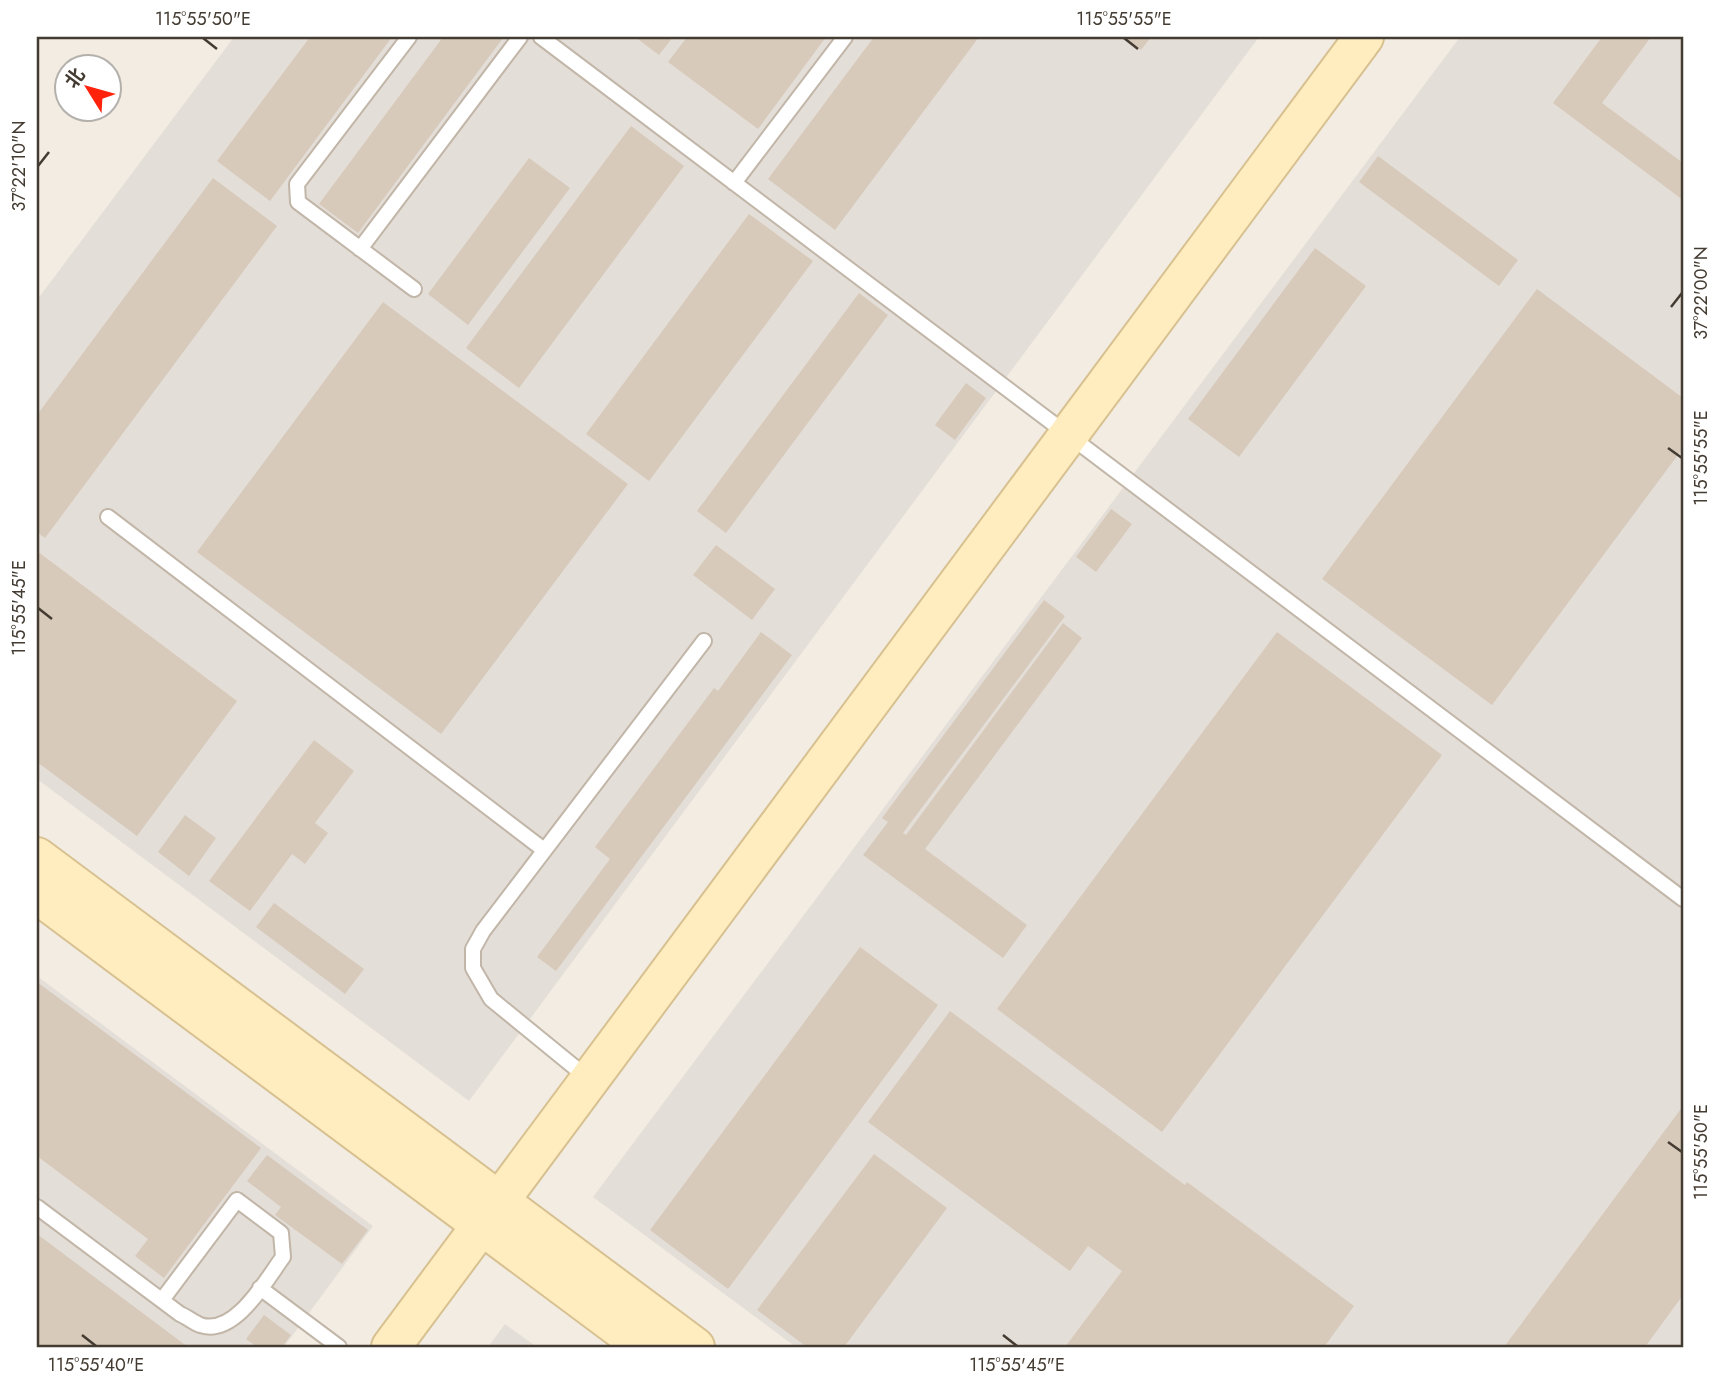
<svg xmlns="http://www.w3.org/2000/svg" width="1720" height="1384" font-family="Jost,'Noto Sans SC',sans-serif">
  <style>
    .industrial { fill: #e4ded8 }
    .building { fill: #d7caba }
    .lines { fill: none; stroke-linecap: round; stroke-linejoin: round }
    .lane-casing { stroke: #c1b6a8; stroke-width: 18 }
    .secondary-casing { stroke: #d8c191; stroke-width: 42 }
    .lane { stroke: #fff; stroke-width: 14 }
    .secondary { stroke: #ffecbf; stroke-width: 38 }
    .ticks { fill: none; stroke: #443c32; stroke-width: 2.5 }
    .neatline { fill: none; stroke: #443c32; stroke-width: 2.5 }
    .ticks-label { font-size: 18px; text-anchor: middle; fill: #443c32 }
  </style>
  <rect width="100%" height="100%" fill="#f2ece2"/>
  <!-- industrial -->
  <path class="industrial" d="M234 37H1259L469 1101 37 779V300Z
    M1460 37H1683V1347H796L593 1197Z
    M37 976 373 1226 284 1347H37Z
    M505 1324 537 1347H488Z"/>
  <!-- building -->
  <path class="building" d="M310 37H392L270 201 217 161Z
    M443 37 503 38 358 233 319 204Z
    M635 37H673L659 55Z
    M687 37H826L758 129 668 62Z
    M874 37H979L835 230 768 179Z
    M1123 37H1151L1141 50Z
    M1602 37H1651L1602 103 1683 163V200L1553 103Z
    M631 126 684 166 519 388 466 348Z
    M1378 156 1518 260 1499 286 1359 182Z
    M529 158 570 188 468 325 428 294Z
    M213 178 277 226 45 538 37 532V415Z
    M749 214 813 261 649 481 586 434Z
    M1315 248 1366 286 1239 457 1188 419Z
    M1537 289 1683 398V448L1492 705 1322 579Z
    M859 293 888 315 726 533 697 511Z
    M383 302 628 484 441 734 197 552Z
    M966 383 986 398 955 440 935 425Z
    M1111 509 1132 524 1096 572 1076 557Z
    M716 545 775 589 752 620 693 575Z
    M37 551 237 701 137 836 37 762Z
    M1044 600 1065 616 903 833 906 835 1063 623 1082 638 925 849 1027 925 1003 958 863 855 888 822 882 818Z
    M761 632 792 655 556 971 537 957 610 859 595 847 714 688 718 691Z
    M1277 632 1442 755 1162 1132 997 1009Z
    M314 740 354 771 315 823 328 833 305 864 292 854 250 911 209 881Z
    M185 815 216 838 189 876 158 852Z
    M274 903 364 969 345 994 256 927Z
    M860 947 938 1005 728 1289 650 1230Z
    M37 982 261 1148 164 1278 135 1256 148 1239 37 1156Z
    M950 1011 1185 1185 1187 1182 1354 1306 1324 1347H1065L1122 1271 1088 1246 1070 1271 868 1122Z
    M1683 1106V1295L1645 1347H1504Z
    M874 1154 947 1208 844 1347H807L757 1310Z
    M267 1155 368 1230 342 1264 275 1215 281 1207 247 1181Z
    M37 1234 188 1347H37Z
    M264 1315 291 1335 282 1347H257L246 1339Z"/>
  <g class="lines">
    <defs>
      <path id="lane" d="M409 37 297 184 298 202 414 289
        M541 37 1683 899
        M734 183 845 37
        M360 249 520 37
        M108 517 544 850
        M589 1079 491 999 473 968V949L483 931 704 641
        M37 1207 180 1314C187 1317 193 1322 200 1325 235 1337 266 1280 283 1257L281 1233 237 1200 162 1300
        M260 1288 339 1347"/>
      <path id="secondary" d="M37 857 695 1347
        M37 894 645 1347
        M391 1347 1364 37"/>
    </defs>
    <!-- lane casing -->
    <use href="#lane" class="lane-casing"/>
    <!-- secondary casing -->
    <use href="#secondary" class="secondary-casing"/>
    <!-- lane -->
    <use href="#lane" class="lane"/>
    <!-- secondary -->
    <use href="#secondary" class="secondary"/>
  </g>
  <!-- ticks -->
  <path class="ticks" d="M203 38 217 49M1124 38 1138 49M38 166 49 152M1671 307 1682 293M1668 448 1682 458M38 608 52 619M1668 1142 1682 1152M82 1335 96 1346M1003 1335 1017 1346"/>
  <!-- border -->
  <rect width="1720" height="1384" fill="none" stroke="#ffffff" stroke-width="77"/>
  <!-- north arrow -->
  <g transform="translate(88 88) rotate(307)"><circle r="33" fill="#ffffff" stroke="#b4b1ad" stroke-width="2"/>
  <path d="M0-5L12 26L0 18L-12 26Z" fill="#ff230c"/>
  <text y="-10" font-size="19" font-weight="bold" text-anchor="middle" fill="#443c32">北</text>
  </g>
  <rect x="38" y="38" width="1644" height="1308" class="neatline"/>
  <g class="ticks-label">
    <text x="203" y="25">115°55'50"E</text>
    <text x="1124" y="25">115°55'55"E</text>
    <text transform="translate(19 166) rotate(-90)" y="6">37°22'10"N</text>
    <text transform="translate(1701 293) rotate(-90)" y="6">37°22'00"N</text>
    <text transform="translate(1701 458) rotate(-90)" y="6">115°55'55"E</text>
    <text transform="translate(19 608) rotate(-90)" y="6">115°55'45"E</text>
    <text transform="translate(1701 1152) rotate(-90)" y="6">115°55'50"E</text>
    <text x="96" y="1371">115°55'40"E</text>
    <text x="1017" y="1371">115°55'45"E</text>
  </g>
</svg>
